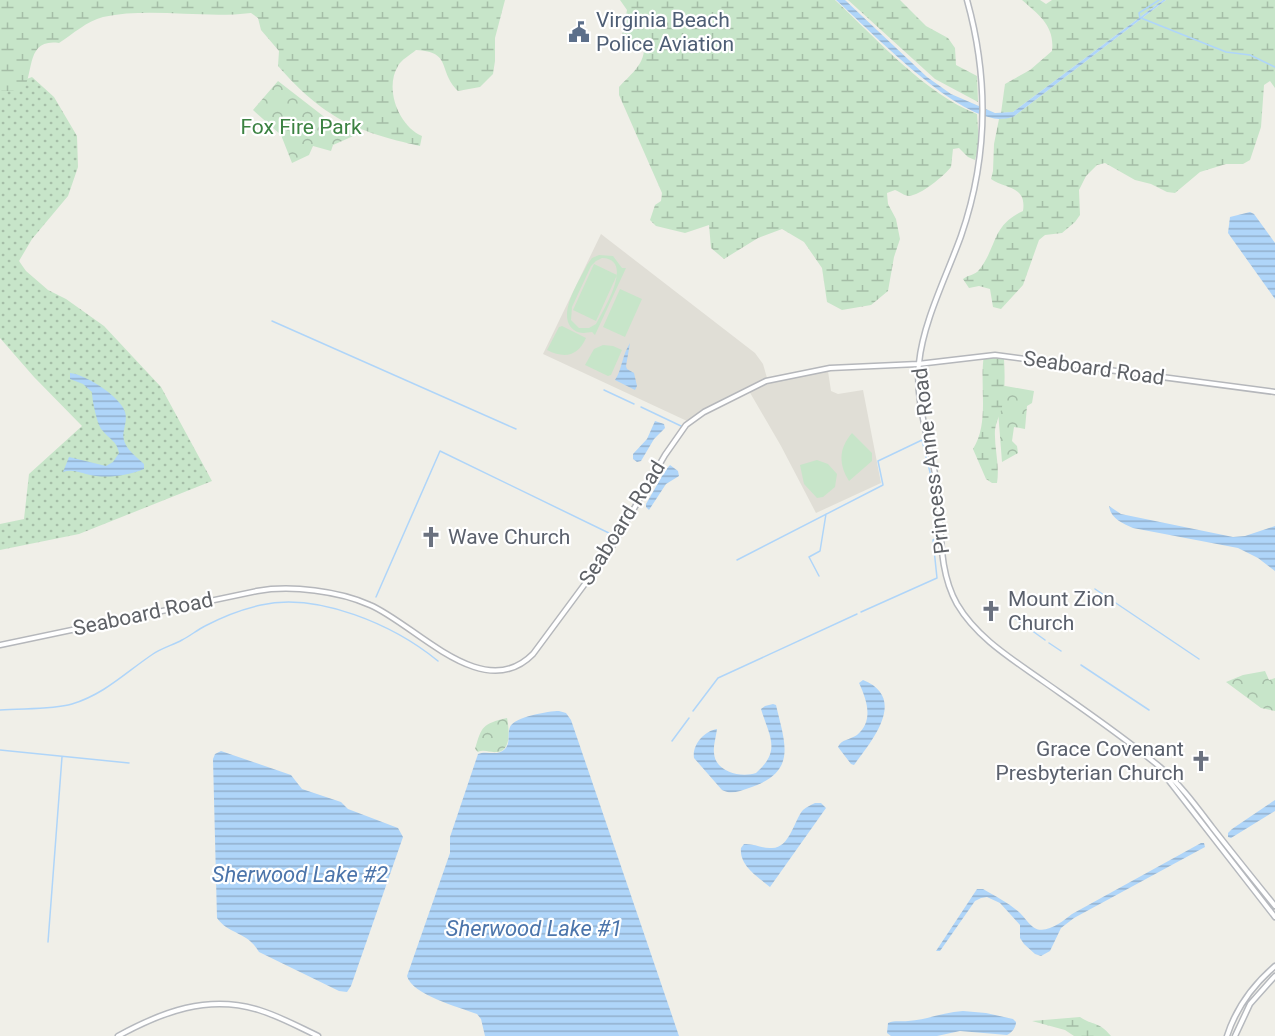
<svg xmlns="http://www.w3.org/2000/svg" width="1275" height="1036" font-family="Roboto,sans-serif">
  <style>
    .education { fill: #e0ded6 }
    .grass { fill: url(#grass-dots) }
    .forest { fill: url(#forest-crowns) }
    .wetland { fill: url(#wetland-marsh) }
    .garden { fill: #c7e5c9; fill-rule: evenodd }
    .water { fill: url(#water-rules) }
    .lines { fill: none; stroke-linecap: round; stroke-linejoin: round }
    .stream { stroke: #afd5f9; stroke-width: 1.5 }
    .tertiary-casing { stroke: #b5b7bb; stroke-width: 7 }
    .secondary-casing { stroke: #b6b9be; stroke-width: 7 }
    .tertiary { stroke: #fff; stroke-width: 4 }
    .secondary { stroke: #fff; stroke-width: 4 }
    .labels { text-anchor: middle; stroke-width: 4.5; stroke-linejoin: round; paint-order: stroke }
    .service-label { font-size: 21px; fill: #4e5e75; stroke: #fff; text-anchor: start }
    .park-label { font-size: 21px; fill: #3c8242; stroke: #fff }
    .street-label { font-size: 21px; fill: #5f6267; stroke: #fff }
    .worship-label { font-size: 21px; fill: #5b616d; stroke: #fff; text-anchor: start }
    .water-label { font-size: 22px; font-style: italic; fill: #4c75ab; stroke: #fff }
  </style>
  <defs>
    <pattern id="grass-dots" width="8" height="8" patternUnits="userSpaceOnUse" patternTransform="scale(1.5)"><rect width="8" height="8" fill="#c7e5c9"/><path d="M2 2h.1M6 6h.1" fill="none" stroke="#a5bda7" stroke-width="1.8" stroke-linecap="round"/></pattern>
    <pattern id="forest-crowns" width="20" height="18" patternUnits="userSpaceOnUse" patternTransform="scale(1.5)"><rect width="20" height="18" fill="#c7e5c9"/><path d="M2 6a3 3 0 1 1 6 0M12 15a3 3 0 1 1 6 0" fill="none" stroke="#a5bda7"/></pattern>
    <pattern id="wetland-marsh" width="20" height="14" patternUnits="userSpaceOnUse" patternTransform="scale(1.5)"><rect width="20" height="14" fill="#c7e5c9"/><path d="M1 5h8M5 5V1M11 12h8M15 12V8" fill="none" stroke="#a5bda7"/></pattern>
    <pattern id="water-rules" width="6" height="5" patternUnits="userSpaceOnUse" patternTransform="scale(1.5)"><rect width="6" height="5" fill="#afd5f9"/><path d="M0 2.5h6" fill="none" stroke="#92b0cd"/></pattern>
  </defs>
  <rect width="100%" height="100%" fill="#f0efe8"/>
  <!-- education -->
  <path class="education" d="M601 234 755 353 763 364 767 378 687 421 543 354Z
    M828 371 831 391 838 394 863 390 881 483 816 513 781 446 749 391 778 380Z"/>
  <!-- grass -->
  <path class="grass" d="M32 77 54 97 77 136 78 167 68 196 32 239 19 261 26 271 48 290 66 299 104 326 161 387 212 481 79 534 0 550V524L24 519 29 474 82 426 34 377 0 338V89Z"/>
  <!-- forest -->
  <path class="forest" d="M278 81 327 119 358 134 333 145 331 151 313 146 309 155 292 163 281 135 253 110Z
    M1000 385 1034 391 1032 403 1027 406 1025 429 1014 427 1012 441 1017 446 1018 453 1002 462 997 398Z
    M1265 671 1269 680 1275 678V711L1261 708 1226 682 1243 675Z
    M507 718C509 728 512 751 497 752 490 753 485 749 478 752L475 749C482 726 482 724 507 718Z"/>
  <!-- wetland -->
  <path class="wetland" d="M0 0H505L495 38V61L493 74 480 87 458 91C437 70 453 52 416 50 410 55 401 60 398 66 384 89 399 126 422 136L420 146C354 131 324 118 278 66L279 51 261 30 258 18 251 13C202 19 151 7 103 17 87 21 73 34 59 43 24 38 35 76 22 91H0Z
    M620 0H835C876 38 925 94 977 114L979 145 975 160 968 157 959 148 953 149 951 167C944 176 921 195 909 196 905 196 900 192 895 190L887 193 888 204 896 219 900 239 894 257 888 291 871 305 842 310 827 302 822 268 804 242 782 229 758 238 724 259 711 248 709 225 685 233 656 226 650 220 655 205 661 201 662 193 619 95V87C629 76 644 65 644 49L634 43 629 48 623 47 622 36 627 10Z
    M848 0H900L926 26 948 38 955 48 956 65 977 76 978 102 935 79Z
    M1022 0H1040L1046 4 1052 0H1163L1013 112 1001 113 1005 84 1030 70 1052 51C1055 26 1039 15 1022 0Z
    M1166 0H1275V88L1270 81 1264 85 1261 127 1250 160 1243 164H1226L1200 172 1175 193 1167 192 1151 184 1135 180 1105 163 1097 165 1086 176 1079 190 1080 215 1075 222 1062 233 1045 235 1039 240 1023 285 1001 309 993 307 990 289 979 286 969 288 963 279C968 275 975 275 979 270 998 246 991 226 1023 211 1027 185 1004 189 991 179L993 171 994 144 999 119 1013 117Z
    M984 355 1004 359C1005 375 1005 391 1002 407 1000 415 996 422 995 430 994 448 1000 465 997 483H992L986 479 973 449C990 422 979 386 984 355Z
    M1080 1017C1093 1026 1099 1021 1111 1036H1074L1065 1030 1032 1021Z"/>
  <!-- garden -->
  <path class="garden" d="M599 255 613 256 622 268H626L595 335 592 332C586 333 579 334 574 330 555 316 580 280 587 265L592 258ZM602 258C635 259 604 309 596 324L589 328H579L571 320 572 307 591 266 596 261Z
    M594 264 617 275 596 321 573 310Z
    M620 289 642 299 625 337 603 327Z
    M562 326 586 338C578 356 565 359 547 350L559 327Z
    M603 345 613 346 622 350 611 375 608 376 585 365 594 349Z
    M852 433 872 453V461L849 481C838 464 839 448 852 433Z
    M817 460 828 464 837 474 835 487 823 497 817 498 804 484 800 465Z"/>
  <!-- water -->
  <path class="water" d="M836 0H845L927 77 951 94 995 113 1013 112 1163 0H1166L1013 117C1009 118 1004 119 999 119 951 115 873 33 836 0Z
    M1250 212 1254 214 1275 243V299L1228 233 1230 217Z
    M630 343 626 366 627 369 634 373 637 386 635 390 615 380C622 370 622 355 630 343Z
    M70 373C85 374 121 397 125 412 127 419 125 424 124 430 120 446 135 455 144 464V469C129 475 112 478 96 476 84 475 74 468 63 472L69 457 106 466 113 462 119 453C117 441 109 439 102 430 97 424 92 400 92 392L83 384 70 379Z
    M655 421 664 424 665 428 654 439 641 461 637 462 633 459V454L647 439Z
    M670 465 678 471 679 476 666 484 649 510 646 507V504L665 471Z
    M1109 506 1121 514 1233 537 1245 536 1275 526V571L1258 558 1238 548 1133 528C1122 523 1111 519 1109 506Z
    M863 680C908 698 872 741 854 765L851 764 838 747C841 739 850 740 857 735 874 721 867 700 859 683Z
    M773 704 776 705C785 744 798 772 749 788 740 791 731 795 722 790L694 758C692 745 704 731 717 729 716 737 713 746 714 753 715 772 741 778 756 773 782 750 769 736 761 709L765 706Z
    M559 711 566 713 571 720 679 1036H485L481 1019 477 1014C459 1007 412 995 407 976L450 853V837L478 754C487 750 497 757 505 749 511 743 507 734 510 727 514 717 549 711 559 711Z
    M221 751 291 775 302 789 341 802 348 809 398 828 403 837 351 986 347 992 339 991 259 952C247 931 229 935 217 918L213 759 215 754Z
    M1275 800V811L1231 838 1228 837V833L1232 829Z
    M815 803H821L826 808 770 887C758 877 739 866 741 848L744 844C754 843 762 849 772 848 790 848 794 820 803 810 806 807 811 805 815 803Z
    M1201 843H1204L1205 847 1074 918 1061 928 1050 951 1041 956 1035 954 1024 944 1020 938V925L1000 903 987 897 981 898 975 901 940 951H936L977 889H983C995 896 1009 903 1020 913 1024 917 1028 923 1033 927 1045 936 1063 921 1072 914Z
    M963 1011 986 1013 1013 1019 1016 1022C1016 1027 1012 1033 1007 1035L960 1031 937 1036H891L887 1033 888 1023C895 1020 901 1022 908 1021 926 1020 944 1012 963 1011Z"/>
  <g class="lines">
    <!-- stream -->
    <path class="stream" d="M1140 18 1139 13 1159 0
      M1141 18 1226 52 1250 55 1275 67
      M272 321 516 429
      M604 390 634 404
      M641 407 681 426
      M925 453 930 472 934 500
      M737 560 883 485 878 461 922 440 924 448
      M819 576 809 557 820 551 826 514
      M1095 589 1199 659
      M376 597 440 451 613 535
      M861 612 937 578 933 540 935 539 934 505
      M1013 617 1045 640
      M1049 643 1061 651
      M1081 665 1149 710
      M0 710C23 708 51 710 72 704 105 694 126 672 153 654 162 648 173 645 182 640 190 636 197 630 205 626 222 617 243 609 261 605 318 592 394 625 438 661
      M693 711 718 678 857 614
      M672 741 689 718
      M0 750 129 763
      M48 942 62 757"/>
    <defs>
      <path id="tertiary" d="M0 645 257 591C291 585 339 591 370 605 415 624 483 705 533 654L610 550 665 455 686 425 704 412 766 381 830 368 918 364 995 355 1275 392"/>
      <path id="secondary" d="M967 0C989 79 988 158 961 236 947 275 923 322 919 363 914 407 934 451 938 494 942 531 938 570 957 604 977 638 1012 659 1043 681 1083 709 1123 736 1160 767 1180 784 1196 806 1212 827 1233 854 1254 880 1275 906
        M1163 773 1275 917
        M118 1036C162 1012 208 994 259 1010 279 1016 299 1027 318 1036
        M1227 1036C1236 1008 1253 985 1275 966
        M1235 1036 1250 1004 1275 976"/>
    </defs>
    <!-- tertiary casing -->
    <use href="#tertiary" class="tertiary-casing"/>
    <!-- secondary casing -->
    <use href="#secondary" class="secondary-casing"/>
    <!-- tertiary -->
    <use href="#tertiary" class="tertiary"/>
    <!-- secondary -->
    <use href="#secondary" class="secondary"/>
  </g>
  <!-- icons -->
  <defs>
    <symbol id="civic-bare" viewBox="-9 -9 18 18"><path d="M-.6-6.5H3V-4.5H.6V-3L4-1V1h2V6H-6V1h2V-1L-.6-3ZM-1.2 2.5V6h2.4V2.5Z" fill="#5c6f8a" stroke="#fff" stroke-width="2.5" paint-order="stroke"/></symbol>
    <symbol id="church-bare" viewBox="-9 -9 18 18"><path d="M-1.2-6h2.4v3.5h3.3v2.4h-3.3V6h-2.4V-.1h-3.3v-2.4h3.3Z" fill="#6b7280" stroke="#fff" stroke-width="2.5" paint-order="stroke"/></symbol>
  </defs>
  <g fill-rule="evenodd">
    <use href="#civic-bare" x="564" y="17" width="30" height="30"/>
    <use href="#church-bare" x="416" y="522" width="30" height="30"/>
    <use href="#church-bare" x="976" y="596" width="30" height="30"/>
    <use href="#church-bare" x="1186" y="746" width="30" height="30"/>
  </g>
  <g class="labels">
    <!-- service labels -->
    <g class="service-label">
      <text x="596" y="27">Virginia Beach<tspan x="596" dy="24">Police Aviation</tspan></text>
    </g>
    <!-- park labels -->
    <g class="park-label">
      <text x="301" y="134">Fox Fire Park</text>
    </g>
    <!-- street labels -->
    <g class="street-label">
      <text transform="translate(1094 368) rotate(8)" y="7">Seaboard Road</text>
      <text transform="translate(931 461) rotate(-97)" y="7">Princess Anne Road</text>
      <text transform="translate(622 523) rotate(-58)" y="7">Seaboard Road</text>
      <text transform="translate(143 614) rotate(-12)" y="7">Seaboard Road</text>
    </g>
    <!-- worship labels -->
    <g class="worship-label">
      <text x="448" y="544">Wave Church</text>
      <text x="1008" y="606">Mount Zion<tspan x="1008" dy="24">Church</tspan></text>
      <text x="1184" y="756" text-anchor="end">Grace Covenant<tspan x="1184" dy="24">Presbyterian Church</tspan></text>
    </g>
    <!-- water labels -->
    <g class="water-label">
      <text x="300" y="882">Sherwood Lake #2</text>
      <text x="534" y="936">Sherwood Lake #1</text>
    </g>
  </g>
</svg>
